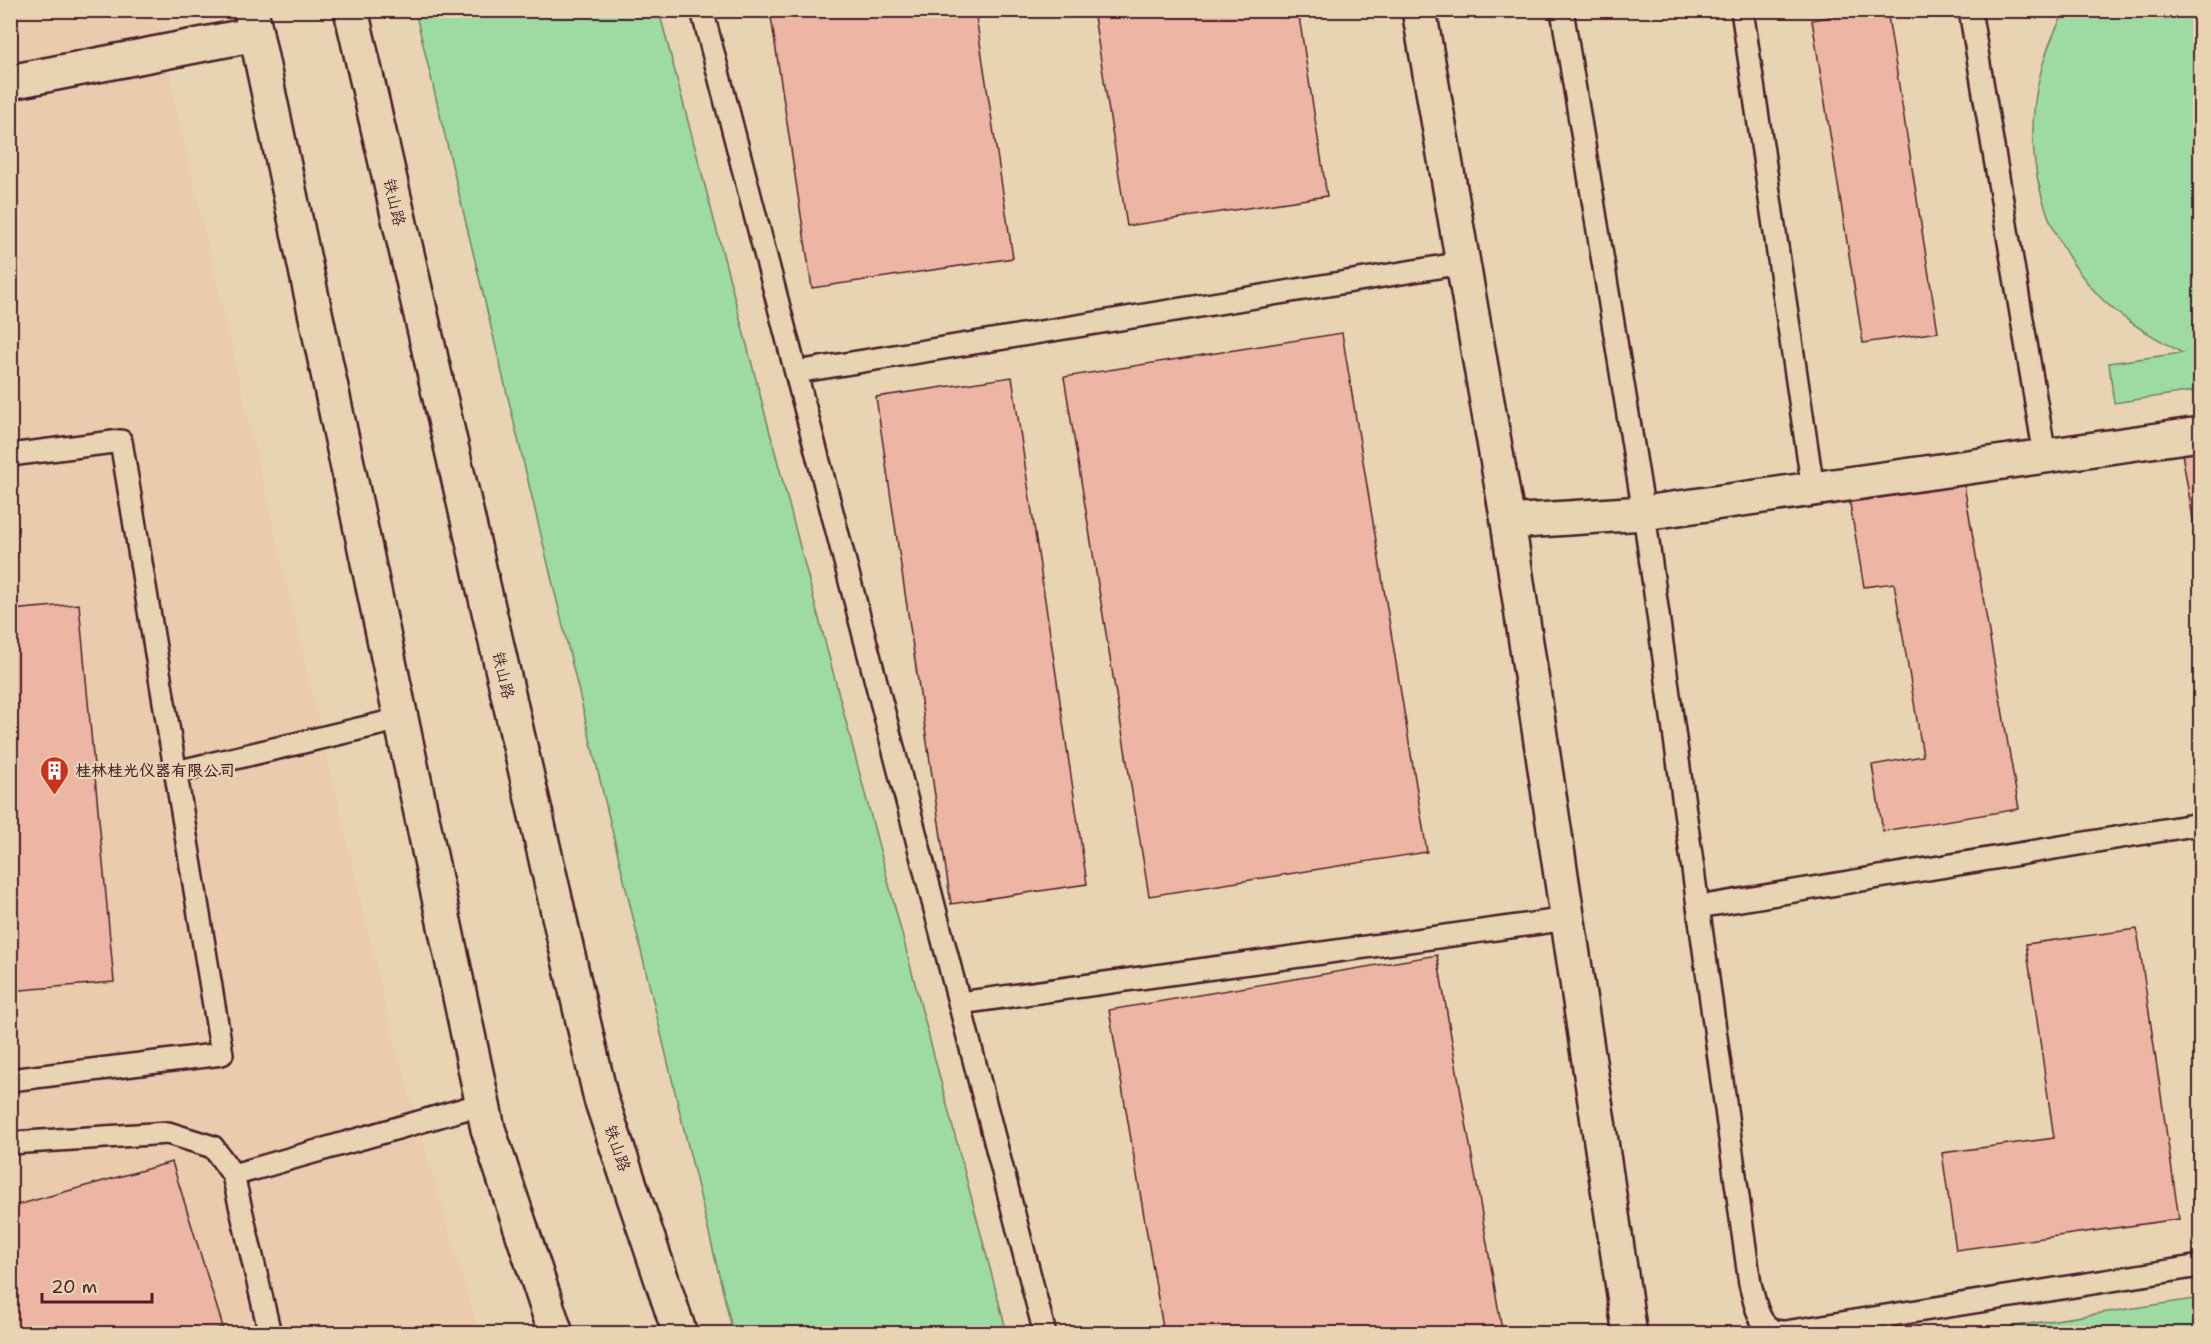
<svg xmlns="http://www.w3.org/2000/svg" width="2211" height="1344" font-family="'Shantell Sans','LXGW WenKai TC',sans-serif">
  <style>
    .built { fill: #eacbae }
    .green { fill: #9ddba3; stroke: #747d67; stroke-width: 1.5 }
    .building { fill: #edb5a3; stroke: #4a1f2b; stroke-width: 1.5 }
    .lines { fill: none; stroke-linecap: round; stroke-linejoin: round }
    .lane-casing { stroke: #4a1f2b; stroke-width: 26 }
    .street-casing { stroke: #4a1f2b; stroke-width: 38 }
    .highway-casing { stroke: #4a1f2b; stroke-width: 38 }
    .lane { stroke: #e8d4b2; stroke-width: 21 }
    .street { stroke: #e8d4b2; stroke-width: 33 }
    .highway { stroke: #e8d4b2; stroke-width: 33 }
    .labels { text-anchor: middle; stroke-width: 4.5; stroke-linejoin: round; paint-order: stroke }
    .street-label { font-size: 16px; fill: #4a1f2b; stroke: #e8d4b2 }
    .poi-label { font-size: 16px; font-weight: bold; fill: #4a1f2b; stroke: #e8d4b2; text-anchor: start }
  </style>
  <rect width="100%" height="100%" fill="#e8d4b2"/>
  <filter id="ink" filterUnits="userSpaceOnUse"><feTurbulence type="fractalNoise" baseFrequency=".0167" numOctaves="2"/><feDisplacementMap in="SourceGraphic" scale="12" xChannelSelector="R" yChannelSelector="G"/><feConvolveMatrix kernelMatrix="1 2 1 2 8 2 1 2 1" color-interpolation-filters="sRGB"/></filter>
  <g filter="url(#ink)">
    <!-- built -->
    <path class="built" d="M10 11H160L177 112 390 1025 479 1333H11Z"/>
    <!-- green -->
    <path class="green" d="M415 11H659L1007 1333H733Z
      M2065 11H2200V390L2114 403 2109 363 2182 353C2155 337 2123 321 2100 297 2024 218 2013 105 2065 11Z
      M2200 1298V1333H1970Z"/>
    <!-- building -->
    <path class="building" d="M770 10H975L1013 258 812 288Z
      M1093 10H1298L1327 196 1127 226Z
      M1872 10H1887L1938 332 1863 343 1812 20Z
      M1342 333 1427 852 1149 896 1064 377Z
      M1012 377 1087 884 951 904 876 397Z
      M2200 444V537H2196L2181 447Z
      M1963 479 2019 809 1883 831 1872 765 1923 756 1894 583 1864 587 1849 498Z
      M79 604 114 982 10 991V610Z
      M2137 929 2179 1219 1956 1250 1942 1153 2054 1138 2026 944Z
      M1437 955 1502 1330 1482 1334H1164L1109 1010Z
      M172 1162 223 1327 200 1334H10V1207Z"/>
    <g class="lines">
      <defs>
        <path id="lane" d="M702 10 1045 1334
          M1562 10 1644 513 1750 1284C1756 1305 1758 1333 1785 1332L2200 1266
          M1742 10 1813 489
          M1970 10 2045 456
          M796 372 1463 263
          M10 455 121 441 222 1054 10 1080
          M176 772 401 719
          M1698 907 2200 824
          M960 1003 1568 919
          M10 1143 168 1133 213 1147 233 1175 482 1104
          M233 1175 270 1334"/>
        <path id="street" d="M1419 10 1508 522 1629 1328
          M10 82 256 34
          M1508 522 1644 513 2200 434"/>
        <path id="highway" d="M251 10 488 1129 556 1334
          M351 10 601 1099 680 1334"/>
      </defs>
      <!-- lane casing -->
      <use href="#lane" class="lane-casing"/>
      <!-- street casing -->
      <use href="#street" class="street-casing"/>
      <!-- highway casing -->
      <use href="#highway" class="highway-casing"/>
      <!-- lane -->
      <use href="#lane" class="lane"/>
      <!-- street -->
      <use href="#street" class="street"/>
      <!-- highway -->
      <use href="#highway" class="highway"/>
    </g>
  </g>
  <!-- icons -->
  <defs>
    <symbol id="building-pin" viewBox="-11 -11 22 30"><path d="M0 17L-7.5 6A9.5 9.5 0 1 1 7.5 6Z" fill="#c8321e" stroke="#e8d4b2"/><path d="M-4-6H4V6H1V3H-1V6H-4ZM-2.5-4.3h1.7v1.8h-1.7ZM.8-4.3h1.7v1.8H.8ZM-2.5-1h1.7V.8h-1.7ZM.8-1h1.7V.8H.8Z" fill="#fff"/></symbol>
  </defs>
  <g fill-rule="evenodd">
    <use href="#building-pin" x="38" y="754" width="33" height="45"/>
  </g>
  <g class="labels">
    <!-- street labels -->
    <g class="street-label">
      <text transform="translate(395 202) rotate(77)" y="6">铁山路</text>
      <text transform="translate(504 675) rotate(77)" y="6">铁山路</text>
      <text transform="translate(618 1148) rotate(71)" y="6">铁山路</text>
    </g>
    <!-- poi labels -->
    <g class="poi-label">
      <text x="75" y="776">桂林桂光仪器有限公司</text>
    </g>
  </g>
  <!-- margin -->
  <rect width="2211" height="1344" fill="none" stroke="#e8d4b2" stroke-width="36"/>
  <rect x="18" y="18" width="2175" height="1308" fill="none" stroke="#4a1f2b" stroke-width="2" filter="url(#ink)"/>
  <!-- scale -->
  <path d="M42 1293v9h110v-9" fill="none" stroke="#4a1f2b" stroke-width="3"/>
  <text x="51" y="1293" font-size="18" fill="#4a1f2b" stroke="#e8d4b2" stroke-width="4.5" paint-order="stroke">20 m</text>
</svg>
